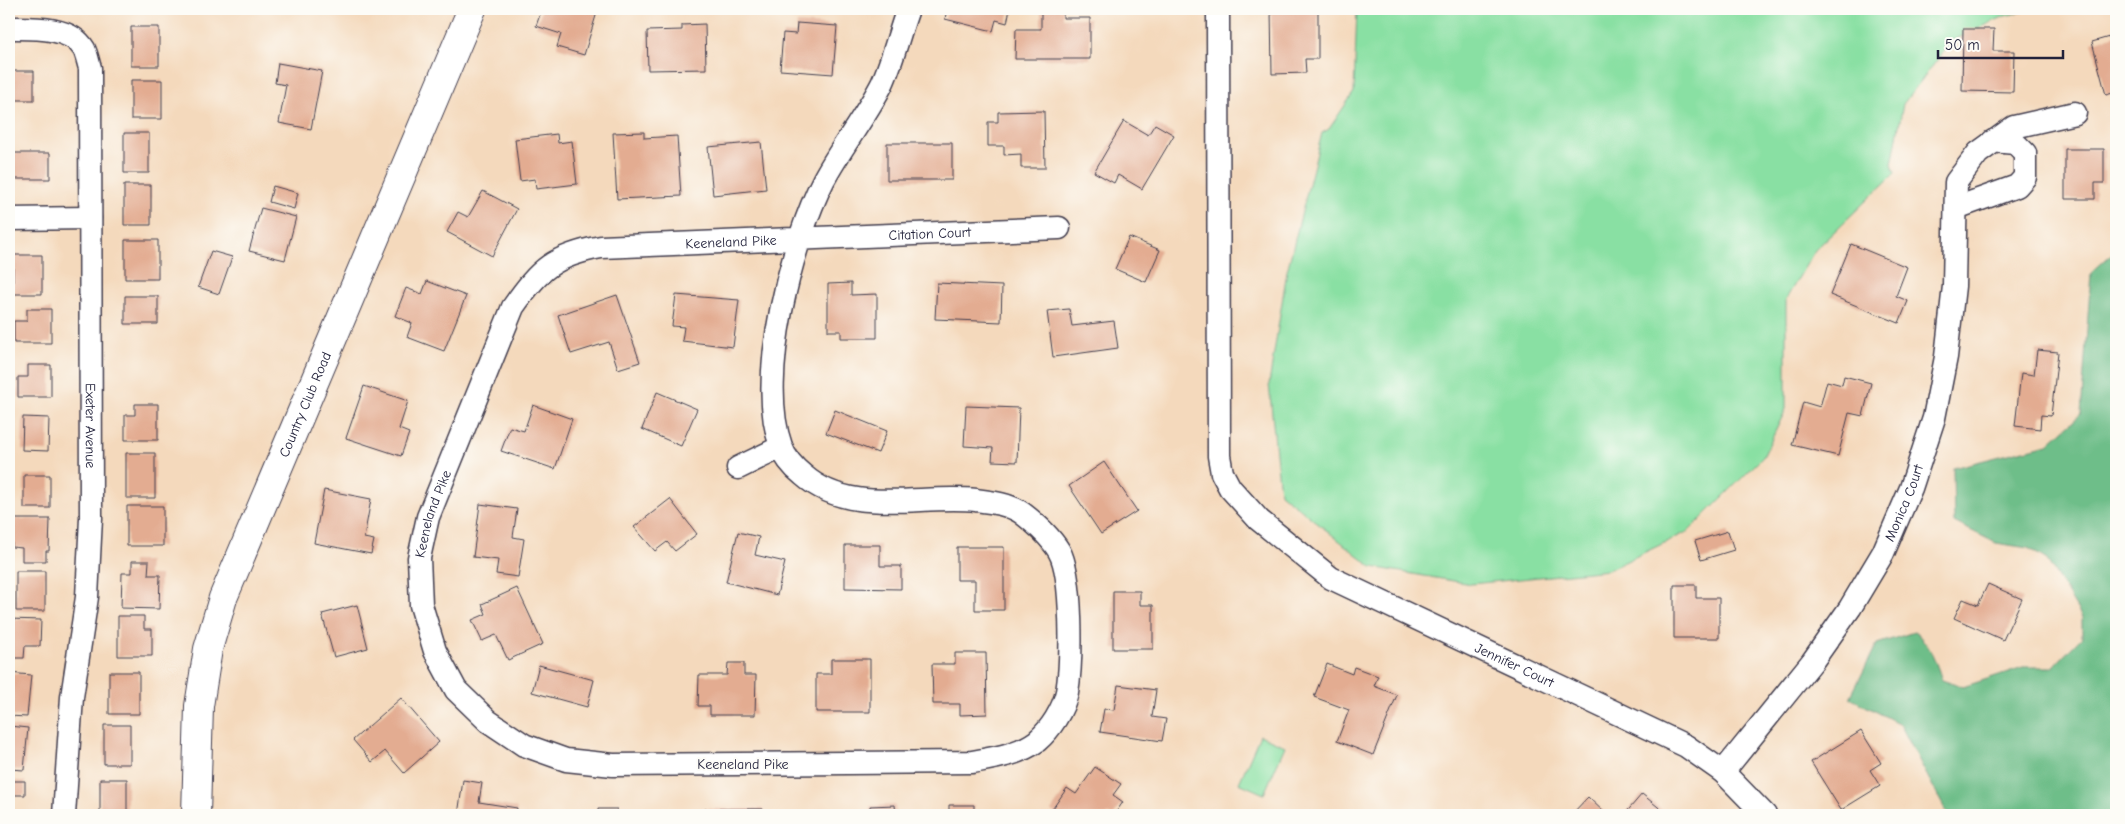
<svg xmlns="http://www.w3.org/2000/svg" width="2125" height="824" font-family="'Comic Neue',sans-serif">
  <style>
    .green { fill: #89e0a3; stroke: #56816f }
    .forest { fill: #6ebe89; stroke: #487062 }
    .building { fill: #e3ac91 }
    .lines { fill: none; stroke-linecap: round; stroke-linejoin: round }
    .minor-casing { stroke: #423d4e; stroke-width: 25 }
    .major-casing { stroke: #423d4e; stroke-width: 30 }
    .minor { stroke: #fff; stroke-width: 22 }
    .major { stroke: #fff; stroke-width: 28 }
    .labels { text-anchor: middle; stroke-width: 4; stroke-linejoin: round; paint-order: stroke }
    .street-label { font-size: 14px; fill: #22223b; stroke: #fdfcf7 }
  </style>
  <rect width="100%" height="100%" fill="#fdfcf7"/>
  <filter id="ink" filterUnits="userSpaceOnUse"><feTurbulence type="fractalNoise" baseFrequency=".02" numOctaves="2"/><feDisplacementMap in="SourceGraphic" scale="10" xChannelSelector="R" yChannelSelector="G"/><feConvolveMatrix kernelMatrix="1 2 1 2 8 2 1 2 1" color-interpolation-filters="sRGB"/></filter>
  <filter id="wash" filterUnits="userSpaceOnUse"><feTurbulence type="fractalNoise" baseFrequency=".0096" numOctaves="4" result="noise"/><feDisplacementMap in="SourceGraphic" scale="20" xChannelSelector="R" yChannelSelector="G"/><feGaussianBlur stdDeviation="1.12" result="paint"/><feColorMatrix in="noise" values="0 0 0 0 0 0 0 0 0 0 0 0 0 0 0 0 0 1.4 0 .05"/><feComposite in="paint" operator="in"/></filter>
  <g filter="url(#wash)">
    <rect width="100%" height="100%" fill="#f4d9bc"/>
    <!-- green -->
    <path class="green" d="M1357 9H2033L2005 16 1952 41 1903 104 1892 164 1895 173 1815 250 1786 299V409L1763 457 1689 531 1608 570 1471 584 1372 567 1280 493 1269 384 1287 271 1322 133 1329 129 1354 92Z
      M1260 735 1285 746 1264 794 1239 783Z"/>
    <!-- forest -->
    <path class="forest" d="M2116 250V815H1948L1900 724 1850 698 1877 644 1914 632C1930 642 1936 663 1942 680L1963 687 2023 667H2053L2082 637V617L2047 560 2028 548 1996 543 1954 522 1953 468 2048 444 2081 414 2091 273Z"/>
    <g id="blocks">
      <!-- building -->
      <path class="building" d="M351 9H378L377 15Z
        M542 9H598L584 55 557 47 561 34 536 26Z
        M947 9H1010L1007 23 996 20 993 31 945 19Z
        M1041 9H1063V18H1090V59H1015L1016 29H1041Z
        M1271 9H1318V59H1305L1306 73 1272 74Z
        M797 23 837 26 833 74 780 70 783 33 796 34Z
        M705 24 706 69 648 70 647 31 682 30V25Z
        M131 27H159V66H131Z
        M1963 29H1994L1993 51H2014L2013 92 1962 91Z
        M2116 35V92L2106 95 2092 42Z
        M278 63 322 71 311 129 279 123 286 85 275 83Z
        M9 71H34V100H9Z
        M131 80H162V119H131Z
        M1044 111 1045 168H1021V154L1004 155V146H988V122H998V112Z
        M1124 121 1148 135 1155 124 1174 135 1142 189 1118 175 1114 183 1094 172Z
        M644 132V138L677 136 681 196 617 199 613 133Z
        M124 133H149V173H124Z
        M557 134 558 143 572 141 577 184 536 189 535 179 520 181 515 139Z
        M761 142 766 189 713 195 708 147Z
        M887 143H952V180H887Z
        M2065 149H2104V183H2095V199H2065Z
        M10 153H50V179H10Z
        M124 185H151V225H124Z
        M273 186 298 193 294 209 269 202Z
        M483 191 517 209 492 256 447 232 458 212 468 217Z
        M261 208 296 217 285 260 249 251Z
        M1129 237 1160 250 1146 282 1115 269Z
        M125 240H158V279H125Z
        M1851 244 1907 267 1896 296 1908 301 1899 323 1830 295Z
        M211 251 232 257 219 294 198 287Z
        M13 255H42V294H13Z
        M427 281 466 296 444 351 407 337 412 323 395 316 406 288 422 294Z
        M851 283V295L877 294V338H841V331H828V284Z
        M937 283 1002 286 1001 322 935 319Z
        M617 295 640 362 618 369 609 342 571 354 558 315Z
        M676 295 739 300 733 347 682 341 684 327 672 326Z
        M125 296H158V324H125Z
        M27 309H51V343H14V321H27Z
        M1069 309 1072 326 1114 321 1118 348 1053 357 1047 311Z
        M2037 350 2058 352 2051 416 2041 415 2040 429 2015 426 2021 373 2034 375Z
        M28 365H51V397H18V377H28Z
        M1844 376 1871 383 1863 416 1849 413 1838 456 1792 445 1803 402 1820 407 1827 381 1842 385Z
        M364 386 408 401 399 429 409 433 401 456 346 438Z
        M657 392 697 409 681 446 642 429Z
        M135 404H158V440H125V415H135Z
        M533 405 572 419 555 469 501 451 510 427 524 431Z
        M966 406 1019 408 1017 462 992 461 993 448 964 446Z
        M835 410 887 431 878 453 826 433Z
        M23 417 49 418 48 451 22 450Z
        M126 453H155V498H126Z
        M1104 462 1137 511 1101 534 1069 486Z
        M24 475H50V508H24Z
        M324 490 371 499 364 538 374 540 371 554 314 543Z
        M670 499 697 534 675 551 667 542 655 551 634 527Z
        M480 504 517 509 513 537 524 539 518 577 496 574 498 560 473 557Z
        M127 506H163V546H127Z
        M12 519H50L49 551H46V561H22V548L12 547Z
        M1728 531 1734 550 1701 560 1695 541Z
        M738 532 759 537 755 555 785 562 777 595 726 582Z
        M845 545H880V566H901V589L845 588Z
        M957 547H1004V610H975V580H957Z
        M132 561H149L148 575H160L159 609 121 608 122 573H132Z
        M16 571H45V611H16Z
        M1988 584 2022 599 2003 640 1954 618 1963 599 1978 605Z
        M1674 585H1696V598H1719V638H1674Z
        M517 588 543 644 508 660 496 635 482 641 472 620 486 614 482 604Z
        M1113 591H1140V605H1153V649H1113Z
        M357 605 368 648 334 657 322 614Z
        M118 616H144V629H152V656H118Z
        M9 619 41 620 40 646H25L24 658H9Z
        M955 653H986L987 714 960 715V704H933L932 664H955Z
        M831 659H870V712H816V674H831Z
        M728 663H744V675H756L755 715H710V706H698L699 675H727Z
        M1327 664 1352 674 1354 667 1378 676 1374 686 1397 695 1373 755 1337 741 1349 710 1314 697Z
        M539 665 594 680 587 707 532 692Z
        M109 672H139V714H109Z
        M9 673 31 675 27 717 9 716Z
        M1118 685 1156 690 1152 717 1166 719 1162 741 1100 732 1104 709 1114 710Z
        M401 698 439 742 404 773 385 751 372 762 353 740Z
        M104 725H130V764H104Z
        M9 726 28 728 24 770 9 769Z
        M1861 731 1881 763 1870 770 1880 786 1841 810 1811 762Z
        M1095 767 1121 784 1113 795 1123 802 1114 815H1058L1051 811 1067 788 1076 794Z
        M100 779H127V815H100Z
        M463 780 482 783 479 802 517 808 516 815H458Z
        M9 781H25V795H13V815H9Z
        M1642 794 1668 815H1624Z
        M1588 797 1607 815H1571Z
        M895 805 896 815H870V806Z
        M949 805H974V815H949Z
        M598 809H617V815H598Z
        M705 809H763V815H705Z"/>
    </g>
  </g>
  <g filter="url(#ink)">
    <use href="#blocks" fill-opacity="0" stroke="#423d4e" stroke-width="1"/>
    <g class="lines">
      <defs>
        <g id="minor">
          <path id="s1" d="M908 9C899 33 893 60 882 84 865 117 842 146 824 179 792 241 756 378 781 446 785 458 793 467 803 475 850 517 919 494 976 500 991 502 1009 504 1022 513 1035 523 1050 536 1059 551 1073 575 1072 663 1067 692 1063 710 1051 729 1037 741 1018 755 994 758 972 762L613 765 566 760 524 745 488 721 456 690 435 651 421 605 419 558 428 517 513 307C540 268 554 256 601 247L1059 228"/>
          <path id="s2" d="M1218 9 1219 456 1222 473 1230 488 1259 520 1331 578 1686 746 1723 772 1765 815"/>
          <path id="s3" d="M9 28C32 28 71 26 84 49 87 55 88 62 90 68L91 518 87 597 72 697 64 815"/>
          <path d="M1956 208 2017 186 2025 177V153L2015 143 1993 141"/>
          <path d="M9 219 90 218"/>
          <path d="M738 468 781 447"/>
          <path id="s4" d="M1723 772 1812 662 1850 608 1883 553 1911 488 1934 418 1946 357 1954 286 1956 182 1978 153 2014 127 2075 113"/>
        </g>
        <g id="major">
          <path id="s5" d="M196 815 199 706 208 649 223 598 472 9"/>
        </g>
      </defs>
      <!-- minor casing -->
      <use href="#minor" class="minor-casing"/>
      <!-- major casing -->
      <use href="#major" class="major-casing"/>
      <!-- minor -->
      <use href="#minor" class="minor"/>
      <!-- major -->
      <use href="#major" class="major"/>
    </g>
  </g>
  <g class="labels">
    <!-- street labels -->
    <g class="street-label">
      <text dy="5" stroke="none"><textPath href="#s1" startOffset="2440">Citation Court</textPath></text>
      <text dy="5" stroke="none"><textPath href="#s1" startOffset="2241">Keeneland Pike</textPath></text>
      <text dy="5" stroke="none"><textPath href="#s5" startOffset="430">Country Club Road</textPath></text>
      <text dy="5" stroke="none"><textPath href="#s3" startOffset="459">Exeter Avenue</textPath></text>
      <text dy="5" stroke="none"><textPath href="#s4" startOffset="326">Monica Court</textPath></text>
      <text dy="5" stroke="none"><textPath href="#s1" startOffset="1778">Keeneland Pike</textPath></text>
      <text dy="5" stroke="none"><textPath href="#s2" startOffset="820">Jennifer Court</textPath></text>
      <text x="743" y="769">Keeneland Pike</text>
    </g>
  </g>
  <!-- margin -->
  <rect width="2125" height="824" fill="none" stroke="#fdfcf7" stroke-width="30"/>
  <!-- scale -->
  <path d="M1938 50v8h125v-8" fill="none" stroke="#22223b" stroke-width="2.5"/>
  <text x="1945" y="50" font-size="15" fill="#22223b" stroke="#fdfcf7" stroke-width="4" paint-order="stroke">50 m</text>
</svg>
